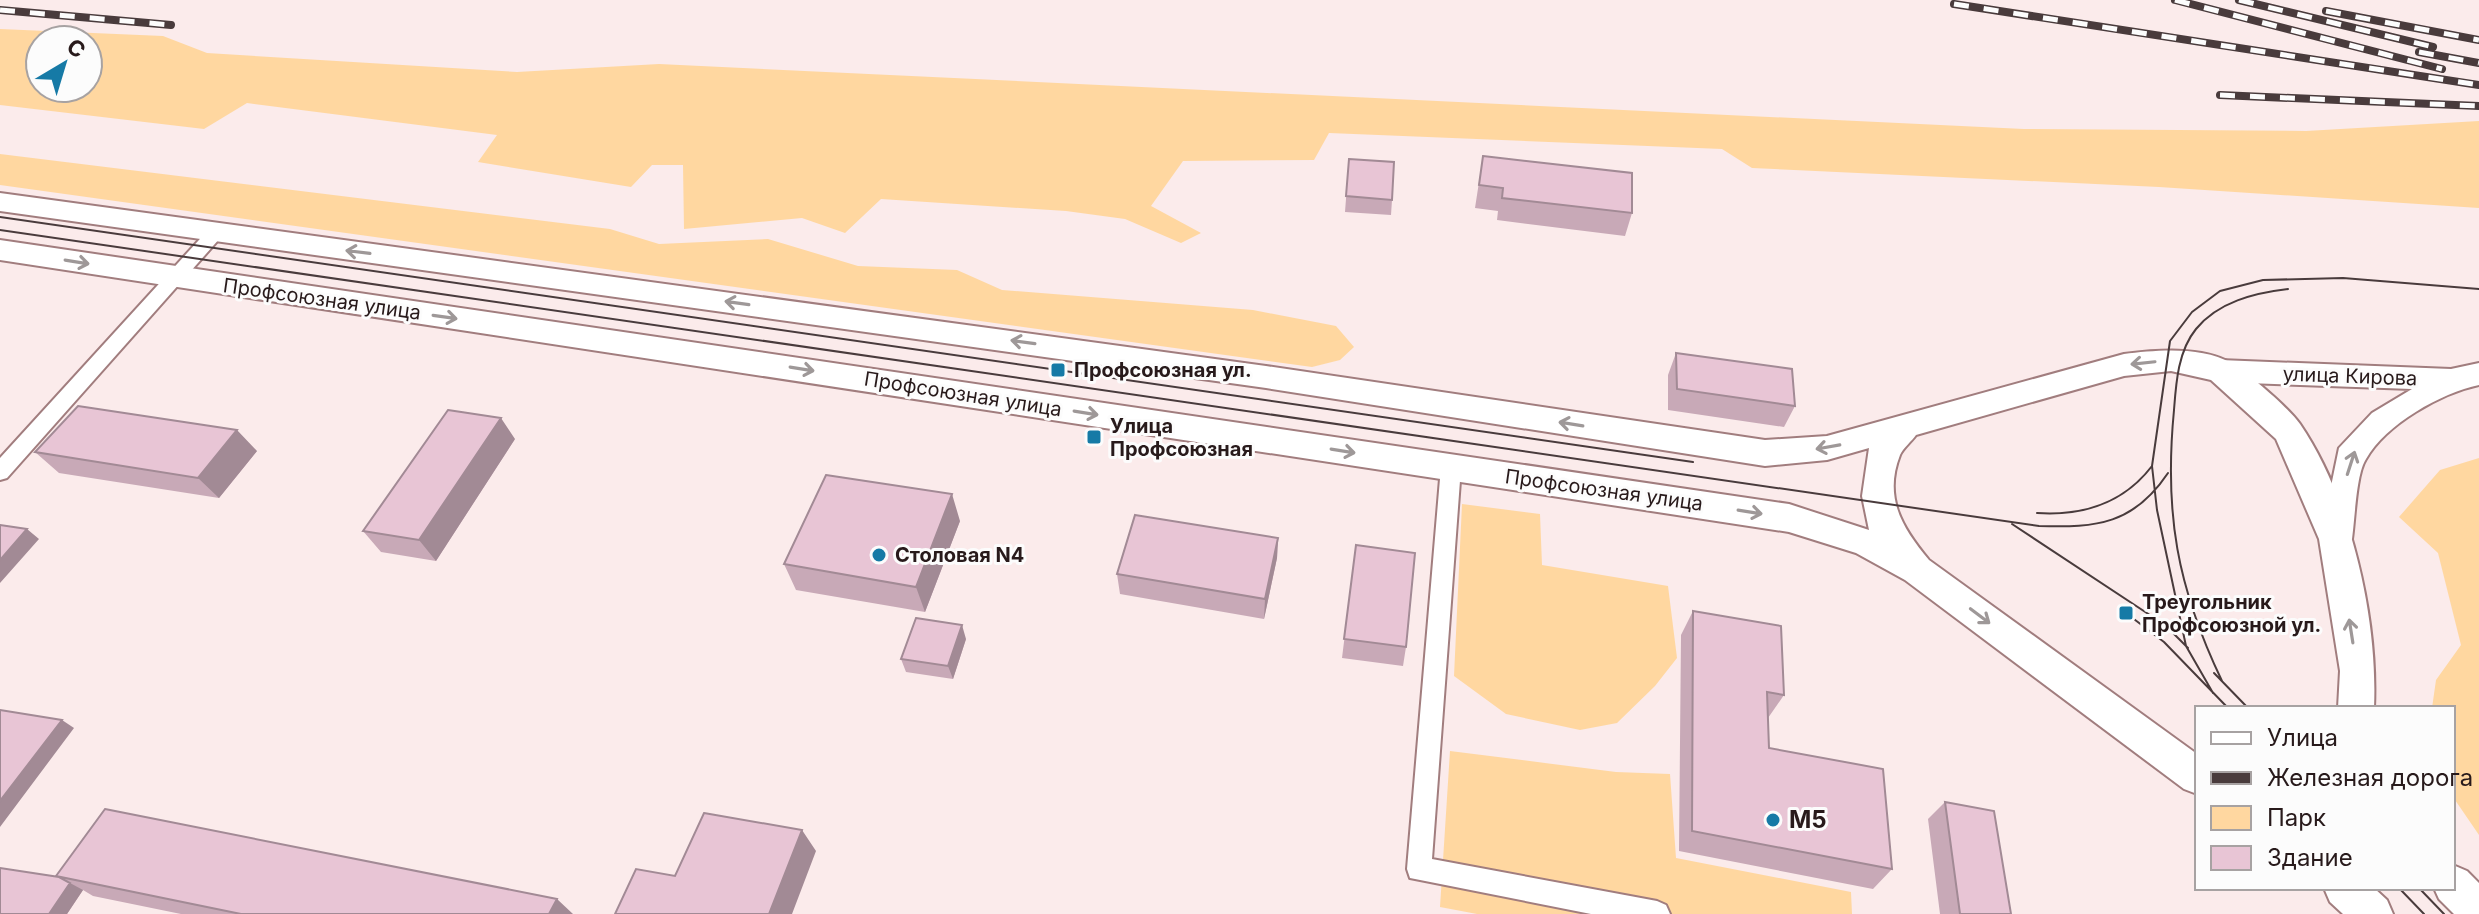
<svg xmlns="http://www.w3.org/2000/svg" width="2479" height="914" font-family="Inter,sans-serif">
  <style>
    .green { fill: #ffd7a0; fill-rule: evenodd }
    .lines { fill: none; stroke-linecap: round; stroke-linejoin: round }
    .minor-casing { stroke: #a17d7e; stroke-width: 4 }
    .secondary-casing { stroke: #a17d7e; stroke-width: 4 }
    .primary-casing { stroke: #a17d7e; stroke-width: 4 }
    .minor { fill: #fff; fill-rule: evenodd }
    .secondary { fill: #fff; fill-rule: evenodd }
    .primary { fill: #fff; fill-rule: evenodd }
    .tram { stroke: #493b3c; stroke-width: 2 }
    .rail-casing { stroke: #493b3c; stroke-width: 8 }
    .rail { stroke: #fcfcfc; stroke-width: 5; stroke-dasharray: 15; stroke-linecap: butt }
    .wall { fill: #c8a9b7 }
    .shaded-wall { fill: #a28a95 }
    .building { fill: #e8c5d5; stroke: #a28a95; stroke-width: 2 }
    .oneway { stroke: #9e9898 }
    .poi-dot { fill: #167aa6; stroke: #fcfcfc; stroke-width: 3 }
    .labels { text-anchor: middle; stroke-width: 6; stroke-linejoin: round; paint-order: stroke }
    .street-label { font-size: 20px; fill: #281a1b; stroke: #fcfcfc }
    .poi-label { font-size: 20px; font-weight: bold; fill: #281a1b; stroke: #fcfcfc; text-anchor: start }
    .near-poi-label { font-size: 24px; font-weight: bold; fill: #281a1b; stroke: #fcfcfc; text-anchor: start }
  </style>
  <rect width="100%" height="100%" fill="#fbebeb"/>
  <!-- green -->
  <path class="green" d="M0 29 163 36 207 53 517 72 659 64 2024 129 2306 131 2479 121V208L2159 187 1752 168 1722 149 1329 133 1314 160 1183 161 1151 206 1201 233 1181 243 1125 219 1066 211 881 199 845 233 802 218 684 229 683 165H652L631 187 478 162 497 135 247 103 204 129 0 105ZM88 40V88H40V40Z
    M0 154 610 229 659 244 768 239 858 266 957 270 1002 290 1253 310 1336 326 1354 347 1340 360 1312 367 0 185Z
    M2479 458V835L2453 797V708H2432L2436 680 2461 645 2438 553 2399 517 2440 470Z
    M1462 504 1540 514 1542 565 1668 586 1677 658 1655 686 1617 723 1580 730 1506 714 1454 676Z
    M1450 751 1616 772 1670 774 1676 858 1851 892 1852 914H1477L1440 907Z"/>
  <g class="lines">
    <defs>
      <path id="minor" d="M215 227 224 233 221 237 7 478 0 480V458L209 229Z
        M1451 459 1458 461 1461 467 1432 859 1657 901 1666 905 1670 914H1591L1410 878 1407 869 1441 467 1444 461Z"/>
      <path id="secondary" d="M2220 360 2451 369 2479 363V385C2441 393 2386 424 2366 459 2356 474 2355 519 2352 539L2347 548 2336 552 2325 548 2320 539 2339 448 2372 413 2412 389 2220 382 2210 379 2206 371 2210 363Z"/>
      <path id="primary" d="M0 193 1266 366 1765 440 1827 436 2124 354C2156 350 2202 346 2231 363 2248 373 2289 408 2300 424 2351 499 2378 618 2374 708H2338L2340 671 2319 539 2276 439 2211 380 2171 371 2124 376 1916 435C1912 441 1903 448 1900 455 1883 498 1903 529 1929 560L2197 754V794L2184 789 1905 580 1856 553 1789 532 0 260V240L1789 504 1869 530 1862 496 1869 448 1827 460 1765 466 1266 388 0 211Z
        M2453 865 2467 871 2479 883V914H2454L2439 899 2434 888H2453Z
        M2324 888H2374L2387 900 2393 914H2343L2330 902Z"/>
    </defs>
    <!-- minor casing -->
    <use href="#minor" class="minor-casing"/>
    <!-- secondary casing -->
    <use href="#secondary" class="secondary-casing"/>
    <!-- primary casing -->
    <use href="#primary" class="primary-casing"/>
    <!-- minor -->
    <use href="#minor" class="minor"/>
    <!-- secondary -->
    <use href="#secondary" class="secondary"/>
    <!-- primary -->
    <use href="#primary" class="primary"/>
    <!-- tram -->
    <path class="tram" d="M0 217 1693 462
      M0 230 2039 526C2097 528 2134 524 2168 473
      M2037 513C2083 516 2123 504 2152 466
      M2012 524 2165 625 2188 648
      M2126 613 2164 642 2228 708
      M2214 673 2248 708
      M2222 681C2177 587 2164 513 2174 410 2176 383 2178 351 2196 329 2218 302 2254 293 2288 289
      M2213 693 2186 646 2157 510 2152 466 2170 341 2192 312 2220 291 2263 280 2343 278 2479 289
      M2399 888 2424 914
      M2419 888 2444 914"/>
    <defs>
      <path id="rail" d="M2175 0 2442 69
        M2239 0 2433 47
        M1954 4 2479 85
        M0 10 171 25
        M2326 11 2479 40
        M2419 52 2479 63
        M2220 95 2479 106"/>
    </defs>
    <!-- rail casing -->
    <use href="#rail" class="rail-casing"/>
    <!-- rail -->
    <use href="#rail" class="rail"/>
  </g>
  <!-- wall -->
  <path class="wall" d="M1483 156 1632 213 1625 236 1497 220 1498 211 1475 208Z
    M1349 159 1392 200 1391 215 1345 212Z
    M1676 353 1795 406 1784 427 1668 410V375Z
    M515 439 436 561 381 552 363 531Z
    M257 451 219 498 59 473 35 452Z
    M960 521 925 612 796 590 784 564Z
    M1278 538 1277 558 1264 619 1120 594 1117 574Z
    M1356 545 1406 647 1403 666 1342 658Z
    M1693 611 1784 695 1768 718 1769 748 1892 869 1873 889 1679 851 1681 635Z
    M966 639 953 679 906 672 901 659Z
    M1945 802 2011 914H1940L1928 819Z
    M56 876 573 914H181L93 896 83 890 67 914H0L59 877Z"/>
  <!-- shaded-wall -->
  <path class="shaded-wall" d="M501 418 515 439 436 561 419 540Z
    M237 430 257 451 219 498 198 478Z
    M952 494 960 521 925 612 916 587Z
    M27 529 39 539 0 583V560Z
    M1278 538 1277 558 1264 619 1265 599Z
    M962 625 966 639 953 679 948 666Z
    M62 720 74 728 0 827V801Z
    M802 830 816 851 792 914H769Z
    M70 883 83 890 67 914H49Z
    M557 899 573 914H549Z"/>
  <!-- building -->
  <path class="building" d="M1483 156 1632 173V213L1502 198 1503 188 1479 185Z
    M1349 159 1394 162 1392 200 1346 196Z
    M1676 353 1792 369 1795 406 1677 389Z
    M78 406 237 430 198 478 35 452Z
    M448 410 501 418 419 540 363 531Z
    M826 475 952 494 916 587 784 564Z
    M1135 515 1278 538 1265 599 1117 574Z
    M0 525 27 529 0 560Z
    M1356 545 1415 553 1406 647 1344 639Z
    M1693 611 1781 626 1784 695 1767 692 1769 748 1883 769 1892 869 1692 831Z
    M916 618 962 625 948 666 901 659Z
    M0 710 62 720 0 801Z
    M1945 802 1994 811 2011 914H1960Z
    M105 809 557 899 549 914H241L56 876Z
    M704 813 802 830 769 914H615L636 869 675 876Z
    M0 868 59 877 70 883 49 914H0Z"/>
  <!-- one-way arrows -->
  <defs><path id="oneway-shaft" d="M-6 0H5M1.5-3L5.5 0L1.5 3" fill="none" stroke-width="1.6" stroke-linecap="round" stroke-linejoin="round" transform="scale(2)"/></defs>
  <g class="oneway">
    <use href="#oneway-shaft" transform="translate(358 252) rotate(-173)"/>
    <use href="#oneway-shaft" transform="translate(77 262) rotate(9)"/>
    <use href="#oneway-shaft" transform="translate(737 303) rotate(-172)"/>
    <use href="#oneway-shaft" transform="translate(445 317) rotate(8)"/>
    <use href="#oneway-shaft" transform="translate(1023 342) rotate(-172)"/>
    <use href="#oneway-shaft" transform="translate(2143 363) rotate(174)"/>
    <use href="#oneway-shaft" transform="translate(802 369) rotate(9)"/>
    <use href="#oneway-shaft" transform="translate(1086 413) rotate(9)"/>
    <use href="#oneway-shaft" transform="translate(1571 424) rotate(-171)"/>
    <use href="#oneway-shaft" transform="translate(1828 447) rotate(170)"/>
    <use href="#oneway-shaft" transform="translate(1343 451) rotate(9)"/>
    <use href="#oneway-shaft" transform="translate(2351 463) rotate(-72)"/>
    <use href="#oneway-shaft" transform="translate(1750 512) rotate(9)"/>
    <use href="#oneway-shaft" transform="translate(1980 616) rotate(37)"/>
    <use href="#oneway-shaft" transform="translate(2351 631) rotate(-99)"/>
  </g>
  <!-- markers -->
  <g class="poi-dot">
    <rect x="1050" y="362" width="16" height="16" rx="4"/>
    <rect x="1086" y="429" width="16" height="16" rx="4"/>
    <circle cx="879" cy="555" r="8"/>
    <rect x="2118" y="605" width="16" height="16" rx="4"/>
    <circle cx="1773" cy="820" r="8"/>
  </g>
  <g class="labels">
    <!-- street labels -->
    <g class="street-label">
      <text transform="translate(322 299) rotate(8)" y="7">Профсоюзная улица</text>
      <text transform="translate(2350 376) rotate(2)" y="7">улица Кирова</text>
      <text transform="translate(963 394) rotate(9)" y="7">Профсоюзная улица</text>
      <text transform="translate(1604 490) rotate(8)" y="7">Профсоюзная улица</text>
    </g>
    <!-- poi labels -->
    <g class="poi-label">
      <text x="1074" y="377">Профсоюзная ул.</text>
      <text x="1110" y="433">Улица<tspan x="1110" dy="23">Профсоюзная</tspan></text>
      <text x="895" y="562">Столовая N4</text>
      <text x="2142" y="609">Треугольник<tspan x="2142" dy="23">Профсоюзной ул.</tspan></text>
    </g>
    <!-- near-poi labels -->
    <g class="near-poi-label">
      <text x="1789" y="828">М5</text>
    </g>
  </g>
  <!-- legend -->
  <rect x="2195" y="706" width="260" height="184" fill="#fcfcfc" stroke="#a7a2a2" stroke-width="2"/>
  <rect x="2211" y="732" width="40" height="12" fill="#ffffff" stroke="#a7a2a2" stroke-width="2"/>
  <text x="2267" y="746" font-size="24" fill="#281a1b">Улица</text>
  <rect x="2211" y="772" width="40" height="12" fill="#493b3c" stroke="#a7a2a2" stroke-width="2"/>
  <text x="2267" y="786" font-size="24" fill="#281a1b">Железная дорога</text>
  <rect x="2211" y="806" width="40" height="24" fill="#ffd7a0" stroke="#a7a2a2" stroke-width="2"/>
  <text x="2267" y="826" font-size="24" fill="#281a1b">Парк</text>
  <rect x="2211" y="846" width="40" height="24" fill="#e8c5d5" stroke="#a7a2a2" stroke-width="2"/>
  <text x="2267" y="866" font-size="24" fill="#281a1b">Здание</text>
  <!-- north arrow -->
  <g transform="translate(64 64) rotate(38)"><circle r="38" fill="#fcfcfc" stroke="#a7a2a2" stroke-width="2"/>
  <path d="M0-6L14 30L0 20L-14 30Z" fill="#167aa6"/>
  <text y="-12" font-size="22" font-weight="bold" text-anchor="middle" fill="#281a1b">С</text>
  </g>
</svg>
